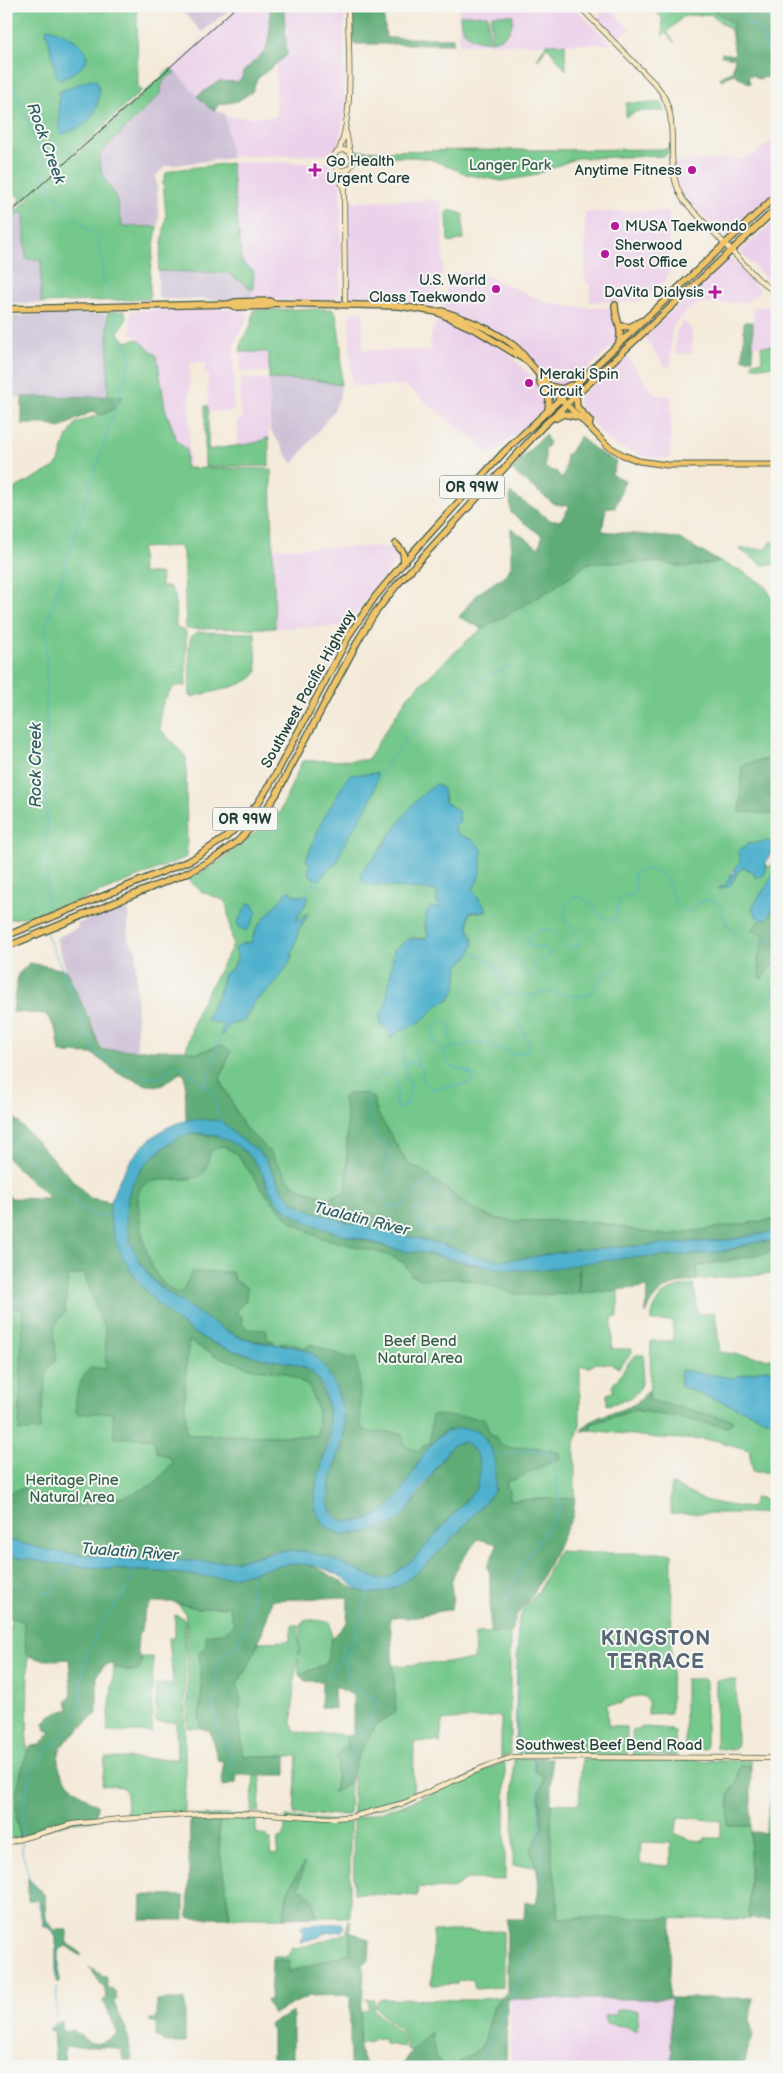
<svg xmlns="http://www.w3.org/2000/svg" width="783" height="2073" font-family="'Balsamiq Sans',sans-serif">
  <style>
    .built { fill: #ecd1ea }
    .industrial { fill: #cbbfd5 }
    .green { fill: #74c88b; stroke: #4a8260; fill-rule: evenodd }
    .forest { fill: #5fac77; stroke: #3f7456; fill-rule: evenodd }
    .water { fill: #50b1ce; stroke: #387781 }
    .lines { fill: none; stroke-linecap: round; stroke-linejoin: round }
    .stream { stroke: #50b1ce; stroke-width: 1 }
    .secondary-casing { stroke: #3f574d; stroke-width: 6 }
    .primary-casing { stroke: #3f574d; stroke-width: 7 }
    .trunk-casing { stroke: #3f574d; stroke-width: 8 }
    .secondary { stroke: #f9e7c3; stroke-width: 4.5 }
    .primary { stroke: #f0c469; stroke-width: 5 }
    .trunk { stroke: #f0c469; stroke-width: 5.5 }
    .rail { stroke: #1f3d34; stroke-width: 1 }
    .poi-dot { fill: #b5179e; stroke: #f6f6f2; stroke-width: 2 }
    .labels { text-anchor: middle; stroke-width: 4; stroke-linejoin: round; paint-order: stroke }
    .shield { fill: #f6f6f2; stroke: #60746d; stroke-width: 1 }
    .shield-label { font-size: 14px; font-weight: bold; fill: #1f3d34 }
    .poi-label { font-size: 15px; fill: #1f3d34; stroke: #f6f6f2; text-anchor: start }
    .park-label { font-size: 15px; fill: #34604a; stroke: #f6f6f2 }
    .street-label { font-size: 15px; fill: #1f3d34; stroke: #f6f6f2 }
    .water-label { font-size: 16px; font-style: italic; fill: #2e6062; stroke: #f6f6f2 }
    .district-label { font-size: 20px; font-weight: bold; letter-spacing: 1px; fill: #566676; stroke: #f6f6f2 }
  </style>
  <rect width="100%" height="100%" fill="#f6f6f2"/>
  <filter id="ink" filterUnits="userSpaceOnUse"><feTurbulence type="fractalNoise" baseFrequency=".02" numOctaves="2"/><feDisplacementMap in="SourceGraphic" scale="10" xChannelSelector="R" yChannelSelector="G"/><feConvolveMatrix kernelMatrix="1 2 1 2 8 2 1 2 1" color-interpolation-filters="sRGB"/></filter>
  <filter id="wash" filterUnits="userSpaceOnUse"><feTurbulence type="fractalNoise" baseFrequency=".0096" numOctaves="4" result="noise"/><feDisplacementMap in="SourceGraphic" scale="20" xChannelSelector="R" yChannelSelector="G"/><feGaussianBlur stdDeviation="1.12" result="paint"/><feColorMatrix in="noise" values="0 0 0 0 0 0 0 0 0 0 0 0 0 0 0 0 0 1.4 0 .05"/><feComposite in="paint" operator="in"/></filter>
  <g filter="url(#wash)">
    <rect width="100%" height="100%" fill="#f4ead9"/>
    <!-- built -->
    <path class="built" d="M240 6H270V29L266 50 243 72 242 77 237 82 219 81 197 96 172 68Z
      M286 6H344L345 110 339 144 334 150 326 155 239 156 231 158 225 117H276V64L287 55 284 11Z
      M459 6H573L611 44H459Z
      M608 7 630 29 616 40 596 19Z
      M777 137V190L729 236H723L683 195 676 180 674 162 741 159 751 156Z
      M246 162 327 163 337 172 340 186 341 250 339 293 336 298 326 300H253L244 283 231 163Z
      M442 200 443 268 436 304 430 306 401 301 350 299 347 292V213L350 201Z
      M669 211V272L665 281 641 301 590 302V284L585 280V212Z
      M774 222 777 225V272L770 280H767L740 251Z
      M727 259H732L760 291 759 293 747 302 699 304 691 308 673 325 671 334V366L666 367 644 337Z
      M469 272 479 273 548 303 574 307 609 308 612 311 619 328 617 342 568 386 565 387 554 384 530 359 509 342 443 308 449 277Z
      M753 307H777V346H754Z
      M204 308 242 310 247 313V319L234 345V409L232 412H208V373H205V362H190L189 467H185L187 450 177 441 165 408 157 356 131 333 130 311Z
      M354 311H363V350L431 351V337L436 322 440 320 460 327 493 343 512 357 550 396 547 407 492 455 406 386H352L349 316Z
      M684 321 692 331V354H675L676 333Z
      M240 352H269V372H241Z
      M625 354 655 395 671 396 670 456 668 459 647 457 616 446 601 433 579 407 578 400 581 396Z
      M242 379H269V438H266L261 442 237 445 238 426 236 421 240 420 243 416 240 409V381Z
      M380 547 395 549 401 556 372 590 347 626 275 628 274 548Z
      M511 1999H671V2067H511Z"/>
    <!-- industrial -->
    <path class="industrial" d="M178 6H234L202 32Z
      M172 68 209 108 225 114 231 158 166 166 158 173 156 178 159 216 158 227 116 226 99 174 91 142Z
      M22 212 25 217 26 259 41 260V303H6V224Z
      M158 271 228 273 250 288 253 300 162 299 158 296Z
      M108 314V396L6 397V316Z
      M269 379 315 380 341 385 340 396 334 410 293 464 270 429Z
      M128 904V939L136 950 137 1050H101L89 1019 66 970 56 938 78 928 77 924Z"/>
    <!-- green -->
    <path class="green" d="M6 6H137L138 88 142 90 70 157 71 159 171 68 175 73C164 78 161 82 161 93L100 154C97 172 108 183 116 198 119 206 118 215 122 221L121 226 157 227 150 272V299L41 303V260L26 259 24 214 21 212 6 224V220L30 197 28 196 14 208 20 199 17 195 10 193 6 179 8 158 6 156Z
      M651 6H707L734 24 731 30 710 14 684 16 667 32 675 43 666 33 663 36 662 18Z
      M460 15H487L488 17 489 41C471 42 460 33 460 15Z
      M493 15H513C513 30 506 39 491 41V16Z
      M546 44H565L566 70 547 46 539 59H537Z
      M626 103H662L665 111H638L626 117Z
      M669 149 668 154 664 156 577 158 532 176 502 181 469 175 430 159 415 157H360L351 151Z
      M231 163 242 263 254 271 253 290 228 273 158 271 166 216 163 182 166 173 173 170Z
      M450 210 463 214V239L450 243 448 241 447 213Z
      M302 309H332L336 313 341 347V385L315 380 269 379V352H240L242 341 251 325 254 310Z
      M124 311 127 319 118 332 126 342 138 339 157 356 165 408 177 441 187 450 185 468 271 469 275 628 186 629 183 552 179 546 141 548 142 573 161 574V587H170L175 595 176 627 186 632V686H175C161 701 160 709 160 729L186 757 187 857 49 913 6 920V493L53 468 59 462 66 439 76 423 112 410 123 396H108V312Z
      M761 346H777V366L753 367V362L762 361Z
      M205 406H208V450C221 447 259 445 266 438H269V466L205 467Z
      M771 542H777V564L762 565 739 549H767Z
      M659 562 684 567 720 562 740 570 764 585 777 605V757L742 765 740 812 777 814V847L768 858 772 851 771 842 748 844 744 847 739 863 731 872V878L725 885 719 889 734 881 737 873 743 867 753 872 756 878 765 871 766 863 769 868 777 857V869L752 908 756 916 761 920 751 929 764 937 758 959 763 979 771 965 775 966 777 962V1219L667 1235 642 1232 614 1225 582 1221H515L493 1218 465 1204 423 1171 408 1164 378 1114 373 1098C364 1094 356 1093 346 1094L343 1098 347 1116V1190L340 1194 328 1198 301 1189 291 1182 268 1150 244 1127 220 1079 228 1059 222 1045 196 1053 186 1050 196 1013 233 945 226 901 202 892 188 879 218 863 280 812 302 761 367 760 408 696 469 639 496 620 552 589 588 563ZM445 797 444 801 448 805 457 834 473 840 481 872 473 890 487 910 486 912H469L468 926 474 944 469 955 458 967 456 989 449 999 437 1006 422 1021 396 1033 390 1034 382 1026 380 1020 381 1013 386 1004 394 950 412 938 426 939 428 934 424 924 427 913 441 908 438 901 437 891 418 889 370 861 373 860 389 836ZM336 801 354 828 340 849 337 863 330 867 321 879H315L308 873 310 865 306 860 322 821ZM288 891 299 896 309 897 296 921 300 920 306 913 307 917 299 929 295 942 290 962 274 985 254 1002 244 1021 229 1025 220 1035 224 1026 222 1024 207 1019 219 993 224 974C236 967 238 957 241 944L251 942 263 920Z
      M197 632 255 633 257 672C251 686 206 693 190 697L189 645 191 637Z
      M208 1126 299 1210 548 1270 580 1263V1293L618 1290V1317L612 1318V1349H632V1353L619 1368 611 1364 596 1363 590 1367 580 1366V1425L575 1443V1498L510 1500 338 1436 327 1375 160 1300 119 1198Z
      M6 1216 107 1273V1413L113 1412 187 1435C183 1403 185 1372 189 1340L214 1355 251 1368 286 1373 309 1386 318 1411 317 1436 187 1435 189 1563 6 1537Z
      M777 1251V1274L737 1276 697 1280 696 1267Z
      M694 1285 698 1314 715 1313 720 1352 777 1360V1372L765 1369 732 1378 682 1370 680 1386 777 1423V1478L770 1472H753L749 1450 714 1440 658 1438 591 1430V1424L635 1410 728 1427 733 1421 649 1400 651 1341H673V1321H651C655 1294 668 1287 694 1285Z
      M636 1355H644C643 1388 642 1398 607 1405V1394L613 1392V1384C623 1375 625 1363 636 1355Z
      M671 1484C681 1487 689 1494 700 1498 715 1504 734 1506 751 1508L755 1497 777 1501V1513H671Z
      M558 1551 594 1553H672L671 1713 648 1714V1701L643 1696C634 1696 627 1697 620 1704H607L608 1725 627 1728V1755L518 1754 515 1750 518 1623 523 1609 539 1591Z
      M177 1603 197 1608 229 1606 234 1624 224 1633 206 1635 207 1646 199 1653 202 1690 199 1719 201 1728H188L187 1628 185 1613Z
      M175 1615 183 1618 185 1621V1811L182 1813 127 1817 126 1792 123 1787 102 1785 105 1758 177 1759 176 1722H156V1684H173L169 1638H175Z
      M11 1617 24 1622 26 1654 28 1655 27 1753 21 1769 16 1819 20 1837 6 1841V1632L10 1633Z
      M306 1619 330 1622 332 1639 326 1664 299 1675 298 1658 294 1679 292 1724 294 1730C310 1738 329 1729 345 1736L348 1748 338 1764 334 1792 350 1782 349 1815 294 1814 297 1756H244L238 1720 241 1700 237 1684C246 1671 250 1656 259 1642L290 1641 292 1625H298L299 1655 301 1623Z
      M510 1632V1754L501 1758V1716L442 1721 440 1745 439 1741 414 1742 413 1797 394 1804 353 1814V1772L358 1756 377 1724 396 1712 393 1666 474 1660 475 1633Z
      M140 1657H153L152 1732H107L114 1667 131 1671 142 1662Z
      M685 1679H704L706 1681V1748L704 1749H685Z
      M716 1680H736L737 1747 733 1750 716 1748Z
      M645 1727 672 1729 668 1731H675L676 1756H633L632 1730Z
      M514 1758H534L535 1771 544 1777 539 1794 542 1829 531 1851 536 1866H513Z
      M582 1759 751 1761V1766H740L737 1781 729 1795 728 1826H751L749 1919 557 1918V1890L551 1854V1803L579 1804ZM680 1817 721 1821V1838H705L704 1841 691 1840 674 1833ZM641 1842 671 1843V1866L640 1864Z
      M504 1762 505 1763V1880L467 1879 452 1889 418 1887 417 1896 354 1893 353 1819 401 1806Z
      M777 1762V1833H765Z
      M261 1774 259 1812H251L254 1775Z
      M219 1815H256V1833L267 1835V1839L271 1840 270 1854 277 1855 278 1838 284 1836 286 1817 336 1821 350 1820V1917H317L314 1901 299 1888 303 1865 288 1890 283 1918H230L219 1846Z
      M348 1920H350V1953L288 1972 289 1960H272L273 1956H288L292 1948 297 1949 347 1933Z
      M433 1931H503V1987L475 1989 473 1979 458 1981 457 1984 432 1985Z
      M502 1997 494 2005 486 2036 481 2048 460 2061 454 2067H444L435 2056 431 2032 412 2052 407 2049C407 2025 388 2025 375 2006L379 1999 474 2000Z
      M366 1999H374V2010C383 2021 409 2032 404 2047L385 2044 384 2039 375 2038 370 2042 359 2044 361 2012 368 2009 369 2004Z
      M617 2010H638L637 2031 624 2026 606 2024 605 2016 617 2014Z"/>
    <!-- forest -->
    <path class="forest" d="M270 6H286L284 12 287 55 257 79 252 92 238 101 218 105 215 110 209 108 197 96 219 81 237 82 242 77 243 72 266 50 270 29Z
      M353 6H412L384 17 386 38H453V44H353Z
      M707 6H775L777 9V77H768L757 79 754 75 748 76 750 84 734 74 721 80 720 77 732 72 735 58 721 56 722 53 735 55 731 30 734 24Z
      M744 322H753V359H743Z
      M123 396 112 410 101 415 93 411 60 428 45 424H22V397Z
      M545 434 549 443 545 450V468L557 472 561 479 565 472 566 454H569L580 436 594 449 616 462 612 475 625 480 615 508H606L602 531 678 538 720 562 684 567 659 562 588 563 552 589 483 629 459 617 476 595 504 576 511 567V528L539 548 542 536 511 513 510 493 552 521 561 520 570 506 554 504 511 470Z
      M777 757V814L740 812 742 765Z
      M777 903V962L775 966H771L763 979 760 978 758 959 764 937 751 929 761 920 767 918Z
      M30 963 66 970 89 1019 101 1050H186L197 1053 222 1045 231 1051 220 1079 244 1127 268 1150 291 1182 301 1189 328 1198 340 1194 347 1190V1116L343 1098 346 1094H365L373 1098 378 1114 408 1164 423 1171 465 1204 493 1218 515 1221H582L614 1225 642 1232 667 1235 777 1219V1231L729 1240 575 1250 519 1259 499 1260 482 1258 441 1244 352 1224 308 1210 294 1202 284 1193 265 1159 257 1150 234 1134 227 1126 212 1120H186L185 1074 180 1073 161 1086 147 1085 118 1073 93 1054 60 1053 57 1032 46 1014 13 1012 18 974Z
      M6 1109 90 1198 111 1202C107 1230 124 1259 137 1282L193 1331 210 1342 241 1353 299 1365 310 1371 317 1378 327 1403 330 1429 314 1497C315 1516 320 1520 335 1531 342 1535 349 1534 357 1534 405 1532 425 1485 448 1450L454 1444 465 1442C482 1454 483 1471 476 1489L415 1558 388 1578 377 1579 344 1564 304 1551H274L241 1560 210 1562 167 1560 140 1561 50 1551 6 1539V1508L9 1493 24 1488 37 1495 66 1499 80 1506 93 1505 111 1498 124 1497 154 1484 173 1463 169 1457 157 1452 153 1438H114L113 1412 77 1414C72 1401 80 1375 92 1367L106 1369 105 1326 101 1322 84 1273 68 1277 65 1313C47 1328 57 1340 56 1360L47 1370 40 1430 19 1431 23 1309 6 1307V1192L11 1198 51 1199 6 1157ZM189 1341 214 1355 251 1368 286 1373 309 1386 318 1411 317 1436 187 1435C183 1403 185 1373 189 1341Z
      M193 1133 222 1137 236 1144 257 1164 264 1176 267 1189 281 1206 310 1223 331 1231 397 1250 419 1252 473 1265 545 1269 611 1259 726 1251 756 1242 777 1241V1251L697 1266V1280C670 1285 656 1287 646 1314L647 1287 580 1293 579 1266 578 1294 527 1295 513 1294 489 1285 464 1279H421L411 1275 405 1264 389 1255 318 1237 292 1222 268 1197 237 1154 223 1146C200 1151 215 1167 199 1176 184 1184 150 1174 140 1189 136 1195 139 1205 139 1212 142 1238 150 1285 179 1293L183 1290 192 1272H232L234 1279 247 1288 246 1300 236 1312 242 1317V1324L247 1329 266 1330 268 1340H272L275 1343C263 1342 251 1341 241 1337 215 1327 165 1294 147 1273 120 1240 117 1187 151 1159 163 1149 176 1135 193 1133Z
      M285 1342 305 1348 311 1344 343 1356 356 1359 359 1375 361 1428 370 1432 402 1433 405 1446 418 1451 424 1445 430 1443 432 1415 484 1418 491 1435 496 1437C505 1453 512 1447 527 1447 537 1447 550 1450 559 1453L560 1459C540 1465 526 1478 507 1481V1490H510V1500L575 1498 573 1516 534 1593 516 1616 512 1632 490 1633V1573L487 1567 498 1544 478 1539C470 1550 454 1568 452 1581 450 1590 455 1599 451 1609L408 1618 390 1617 396 1712 377 1724 358 1756 350 1782 334 1793 338 1764 336 1757 343 1747 348 1748 345 1736 353 1735V1695L334 1686 335 1709 321 1707 322 1681H305L299 1675 326 1664 332 1639 347 1622 348 1597 272 1600C264 1630 254 1658 237 1684L241 1700 238 1720 244 1756H286V1775H237L236 1783 222 1787 223 1761H218L210 1731 201 1728 199 1719 202 1690 199 1653 206 1646V1635L224 1633 234 1624 229 1606 197 1608 172 1602H152L145 1611 140 1634 138 1636 137 1650 142 1662 139 1670 131 1671 114 1667 113 1664 105 1665 97 1675V1714C89 1719 84 1725 77 1732 73 1735 68 1738 65 1742 44 1769 76 1792 97 1805L96 1820 72 1822 20 1837C12 1799 17 1781 30 1746L40 1745 51 1732 46 1730 44 1723 51 1715 69 1709 67 1700 72 1694 69 1659C54 1660 39 1662 26 1654L24 1622 6 1616V1555C57 1566 109 1569 160 1572 183 1573 205 1577 228 1577 253 1576 276 1561 302 1564 329 1567 350 1596 378 1593 413 1589 462 1526 486 1501L495 1489 493 1452 487 1440 448 1430C433 1438 427 1450 419 1464 398 1500 387 1523 341 1521L330 1509V1479L342 1447 345 1427 339 1396 336 1388 309 1353 280 1344Z
      M647 1391H649V1400L733 1420 728 1427 635 1410 591 1424V1430L581 1431C598 1407 634 1416 647 1391Z
      M534 1758H551V1854L557 1890V1918H672L669 1998H753L750 2019 753 2037 749 2043 744 2067H671V1999H507L506 2067H454L460 2061 481 2048 486 2036 494 2005 507 1993V1919H524L525 1902 536 1903C541 1887 538 1865 530 1851L542 1829 539 1794 544 1777 536 1771Z
      M740 1766H751V1826H728L729 1795 737 1781Z
      M219 1815V1846L230 1918H188L190 1816Z
      M751 1832 777 1833V1919H749Z
      M304 1863 299 1888C313 1893 315 1904 317 1917L283 1918 288 1890Z
      M28 1878 45 1895 46 1919 54 1930H67V1943L80 1952 81 1956 66 1946 59 1949V1982H56V1936L49 1927H44L39 1900H28Z
      M142 1895 184 1896V1920H141Z
      M350 1931 370 1941 369 1960 362 1965 364 1972 359 2046 361 2057 368 2067H350V1995L309 1996 273 2014 266 2000 270 2001 272 1960H290L289 1972 350 1953Z
      M89 1967 107 1978V1988L115 1991 117 2000H113L127 2032 132 2060H123L121 2050 107 2047H65L64 2061H55L53 2032 49 2029 61 2021 62 2030 75 2031C93 2048 97 2046 118 2034L103 2000 107 1999 104 1988Z
      M157 2000H185V2043H164L156 2036V2023L157 2022H150V2019H157Z
      M293 2012V2067H272V2031L270 2024Z
      M431 2032 435 2056 444 2067H400L409 2054Z"/>
    <!-- water -->
    <path class="water" d="M47 28C58 29 88 44 87 57 87 68 68 76 60 80L57 77 46 30Z
      M91 79 96 80C99 86 99 92 98 99 95 122 81 128 63 134L59 132V92Z
      M377 773C377 807 345 831 337 863L330 867 319 881 308 873 310 865 306 860 322 821 349 775Z
      M437 784 443 789 444 801 458 811 460 822 454 826 457 834 473 840 482 849 481 872 473 890 487 910 486 912H469L468 926 474 944 469 955 458 967 456 989 449 999 437 1006 422 1021 396 1033 394 1037 390 1038 389 1031 382 1026 380 1020 381 1013 386 1004 394 950 409 939H426L428 934C424 924 425 915 430 907L441 908 436 900 438 897 437 891 366 884 362 880 361 873 370 861 373 860 389 838 388 835 391 834C405 815 416 796 437 784Z
      M769 841 773 847 766 863 764 875 756 878 753 872 744 867C741 869 738 871 737 873 729 884 735 886 718 889 720 887 723 886 725 885 727 883 741 861 740 859 740 856 738 854 738 851L748 844Z
      M777 869V903L767 918 761 920 756 916 752 908Z
      M288 891H291V894L299 896 307 895 309 897 296 920H300L308 913 299 929 290 962 274 985 254 1002 244 1021 229 1025 223 1035H220L224 1026 222 1024 206 1020 219 993 224 974 232 969 238 959 235 949 241 944 251 942 257 927Z
      M248 903 252 904 257 912 249 928 246 931 239 927 237 923Z
      M194 1119 221 1121 227 1126 234 1134 257 1150 265 1159 284 1193 294 1202 308 1210 352 1224 441 1244 482 1258 499 1260 519 1259 575 1250 729 1240 777 1231V1241C770 1241 763 1241 756 1242 745 1244 734 1249 723 1251 685 1257 646 1255 607 1260 580 1263 553 1270 526 1270 491 1270 459 1260 425 1253 416 1251 406 1252 398 1250 389 1248 380 1244 372 1242 358 1238 345 1236 332 1231 317 1227 294 1217 283 1207 271 1198 268 1186 262 1173 249 1148 222 1133 195 1133 175 1134 146 1160 136 1177 114 1213 131 1261 161 1288 171 1296 184 1303 195 1311 210 1320 226 1332 242 1338 263 1346 288 1342 309 1352 319 1357 326 1369 331 1378 339 1393 345 1413 344 1431 344 1451 312 1507 340 1520 345 1522 354 1521 360 1521 419 1514 414 1408 480 1432L493 1452 495 1464V1489L486 1501C462 1526 413 1589 378 1593 356 1595 354 1583 338 1575 327 1569 312 1564 298 1564 274 1563 252 1576 228 1577 205 1578 183 1573 160 1572 109 1569 57 1566 6 1555V1539L50 1551 140 1561 167 1560 210 1562 241 1560 280 1551H304L328 1557 377 1579 388 1578 415 1558 476 1489C482 1471 482 1453 465 1442L454 1444 448 1450 404 1515C387 1529 370 1533 349 1534 339 1534 332 1532 325 1525 302 1502 324 1466 329 1440 332 1424 327 1390 317 1378 304 1361 280 1362 261 1358 245 1354 227 1349 211 1342 166 1321 110 1263 110 1210 110 1196 120 1177 128 1165 143 1141 166 1123 194 1119Z
      M765 1369 777 1372V1423L680 1386 681 1370 732 1378Z
      M342 1923 344 1928 342 1931 324 1933 319 1937 300 1942 303 1934 301 1927 305 1925Z"/>
    <g class="lines">
      <!-- stream -->
      <path class="stream" d="M734 6 738 11 744 14 748 24 760 29 766 48 775 54 777 57
        M6 68 45 164 44 178 51 184 49 189 98 240 102 260 103 280 113 298
        M385 767 425 717 477 681 509 666
        M376 781 383 771
        M312 884 321 885
        M310 888 315 879
        M305 896 308 891
        M47 917 46 626 131 358V352L115 331 116 312
        M47 933 48 938 66 977 90 1042 95 1051 103 1058 129 1071 149 1078 160 1077 173 1067H182L211 1090 221 1123
        M470 952 493 962 500 977 506 982
        M776 969 777 970
        M507 994 529 996 547 991 566 995 581 996 591 993 603 975 623 961
        M769 1000 777 985
        M403 1029 407 1035
        M402 1048 405 1065
        M413 1048 417 1054V1065
        M443 1052 452 1048
        M211 1070 219 1039
        M206 1086 210 1072
        M369 1091 376 1077 381 1074 394 1077 398 1087 395 1104 398 1108 406 1106 411 1088 405 1074V1065L411 1062 422 1068 423 1083 431 1089 467 1084 476 1076 467 1073 471 1072 451 1067C449 1063 447 1057 443 1053 437 1045 430 1040 435 1028 438 1024 439 1022 444 1020L449 1023C453 1032 447 1039 453 1048L478 1042 514 1054 527 1051 529 1045 519 1021 494 1006 493 1003 511 990 502 973 506 961 512 959 519 961 526 975H531L537 963 548 958 550 953 548 949 529 945 527 941 529 936C549 923 554 929 567 946L573 948 578 946 580 937 564 920 567 903 575 896 582 897 607 920 615 919 619 899 632 895 635 891 634 872C644 867 660 869 666 880 674 894 671 908 692 911 710 888 721 903 727 925 733 928 734 932 738 936 749 947 758 944 771 938L777 924
        M369 1094C366 1108 368 1123 377 1135 379 1138 385 1143 387 1147 389 1152 391 1164 389 1170 386 1182 373 1194 387 1204 403 1216 416 1191 426 1182H430C445 1195 425 1201 415 1208L416 1217 420 1228 448 1233V1237L437 1243
        M6 1136 60 1190 87 1212 97 1216H112
        M494 1452 499 1455 532 1449 550 1454 559 1494 560 1510 525 1560 506 1601 504 1611 513 1625
        M6 1576 7 1581 9 1580 10 1589 6 1594
        M20 1581 25 1585
        M42 1594 54 1591C53 1582 60 1574 68 1572L64 1564
        M101 1624 122 1596 136 1572
        M518 1627 517 1748 520 1753 533 1754
        M327 1678 342 1657 343 1647 356 1635
        M80 1707 83 1666 99 1628
        M70 1724 78 1711
        M533 1760V1768L538 1785 542 1892
        M231 1772V1753L219 1730 214 1711 218 1657 236 1645 247 1625V1619L253 1603 251 1583 253 1573
        M341 1782 355 1743 365 1727 378 1700 358 1691 347 1677 346 1658 356 1639 357 1627 362 1619V1610L370 1591
        M22 1835 25 1798 32 1768 68 1728
        M22 1843V1852C31 1881 37 1921 62 1940 57 1953 57 1968 57 1982
        M56 2017 57 1987
        M55 2022 61 2054 58 2067
        M473 2067 498 2031 506 2006 515 1990 529 1944"/>
    </g>
  </g>
  <g filter="url(#ink)">
    <g class="lines">
      <defs>
        <path id="secondary" d="M579 6 656 85C686 120 659 162 684 201L758 279 777 294
          M346 132 350 152
          M333 160a10 10 0 1 1 20 0a10 10 0 1 1-20 0Z
          M339 151C355 107 348 54 348 6
          M337 169 344 190
          M345 304 344 190C349 182 343 175 350 167
          M6 1843 73 1824 120 1819 218 1813 270 1814 328 1818 351 1817 404 1803 482 1768 513 1757 777 1758"/>
        <path id="primary" d="M566 404 608 446 623 455 639 461 667 465H777"/>
        <path id="trunk" d="M229 304 236 307 269 306 272 303
          M615 305C615 319 623 328 619 342
          M6 309 229 304 235 302 270 301 272 303 399 306 437 312 442 311C467 319 508 335 524 356 536 372 549 386 563 401
          M437 312 478 331 527 361
          M620 326 630 327 641 321
          M539 376 540 383 549 398 548 411
          M549 386 562 389 571 385
          M576 395 577 407 590 421 589 426
          M556 418 563 414 579 417
          M396 544 403 552 404 562
          M6 936 191 860 225 838 239 825 258 803 276 774 351 632 375 597 404 562 504 452 777 195
          M6 947 189 872 215 858 238 841 259 819 276 795 360 637 375 613 396 586 542 427 777 208"/>
      </defs>
      <!-- secondary casing -->
      <use href="#secondary" class="secondary-casing"/>
      <!-- primary casing -->
      <use href="#primary" class="primary-casing"/>
      <!-- trunk casing -->
      <use href="#trunk" class="trunk-casing"/>
      <!-- secondary -->
      <use href="#secondary" class="secondary"/>
      <!-- primary -->
      <use href="#primary" class="primary"/>
      <!-- trunk -->
      <use href="#trunk" class="trunk"/>
      <!-- rail -->
      <path class="rail" d="M6 217 237 6"/>
    </g>
  </g>
  <!-- markers -->
  <g class="poi-dot">
    <path d="M312.5 162.5h5v5h5v5h-5v5h-5v-5h-5v-5h5z"/>
    <circle cx="692" cy="170" r="5"/>
    <circle cx="615" cy="226" r="5"/>
    <circle cx="605" cy="254" r="5"/>
    <circle cx="496" cy="289" r="5"/>
    <path d="M712.5 284.5h5v5h5v5h-5v5h-5v-5h-5v-5h5z"/>
    <circle cx="529" cy="383" r="5"/>
  </g>
  <g class="labels">
    <!-- shield labels -->
    <g class="shield">
      <rect x="439.5" y="475.5" width="65" height="23" rx="4"/>
      <rect x="212.5" y="807.5" width="65" height="23" rx="4"/>
    </g>
    <g class="shield-label">
      <text x="472" y="492">OR 99W</text>
      <text x="245" y="824">OR 99W</text>
    </g>
    <!-- poi labels -->
    <g class="poi-label">
      <text x="326" y="166">Go Health<tspan x="326" dy="17">Urgent Care</tspan></text>
      <text x="682" y="175" text-anchor="end">Anytime Fitness</text>
      <text x="625" y="231">MUSA Taekwondo</text>
      <text x="615" y="250">Sherwood<tspan x="615" dy="17">Post Office</tspan></text>
      <text x="486" y="285" text-anchor="end">U.S. World<tspan x="486" dy="17">Class Taekwondo</tspan></text>
      <text x="704" y="297" text-anchor="end">DaVita Dialysis</text>
      <text x="539" y="379">Meraki Spin<tspan x="539" dy="17">Circuit</tspan></text>
    </g>
    <!-- park labels -->
    <g class="park-label">
      <text x="510" y="170">Langer Park</text>
      <text x="420" y="1346">Beef Bend<tspan x="420" dy="17">Natural Area</tspan></text>
      <text x="72" y="1485">Heritage Pine<tspan x="72" dy="17">Natural Area</tspan></text>
    </g>
    <!-- street labels -->
    <g class="street-label">
      <text transform="translate(308 689) rotate(-61)" y="5">Southwest Pacific Highway</text>
      <text x="609" y="1750">Southwest Beef Bend Road</text>
    </g>
    <!-- water labels -->
    <g class="water-label">
      <text transform="translate(47 143) rotate(70)" y="6">Rock Creek</text>
      <text transform="translate(35 765) rotate(-90)" y="6">Rock Creek</text>
      <text transform="translate(362 1218) rotate(14)" y="6">Tualatin River</text>
      <text transform="translate(130 1551) rotate(4)" y="6">Tualatin River</text>
    </g>
    <!-- district labels -->
    <g class="district-label">
      <text x="656" y="1645">KINGSTON<tspan x="656" dy="23">TERRACE</tspan></text>
    </g>
  </g>
  <!-- margin -->
  <rect width="783" height="2073" fill="none" stroke="#f6f6f2" stroke-width="25"/>
</svg>
